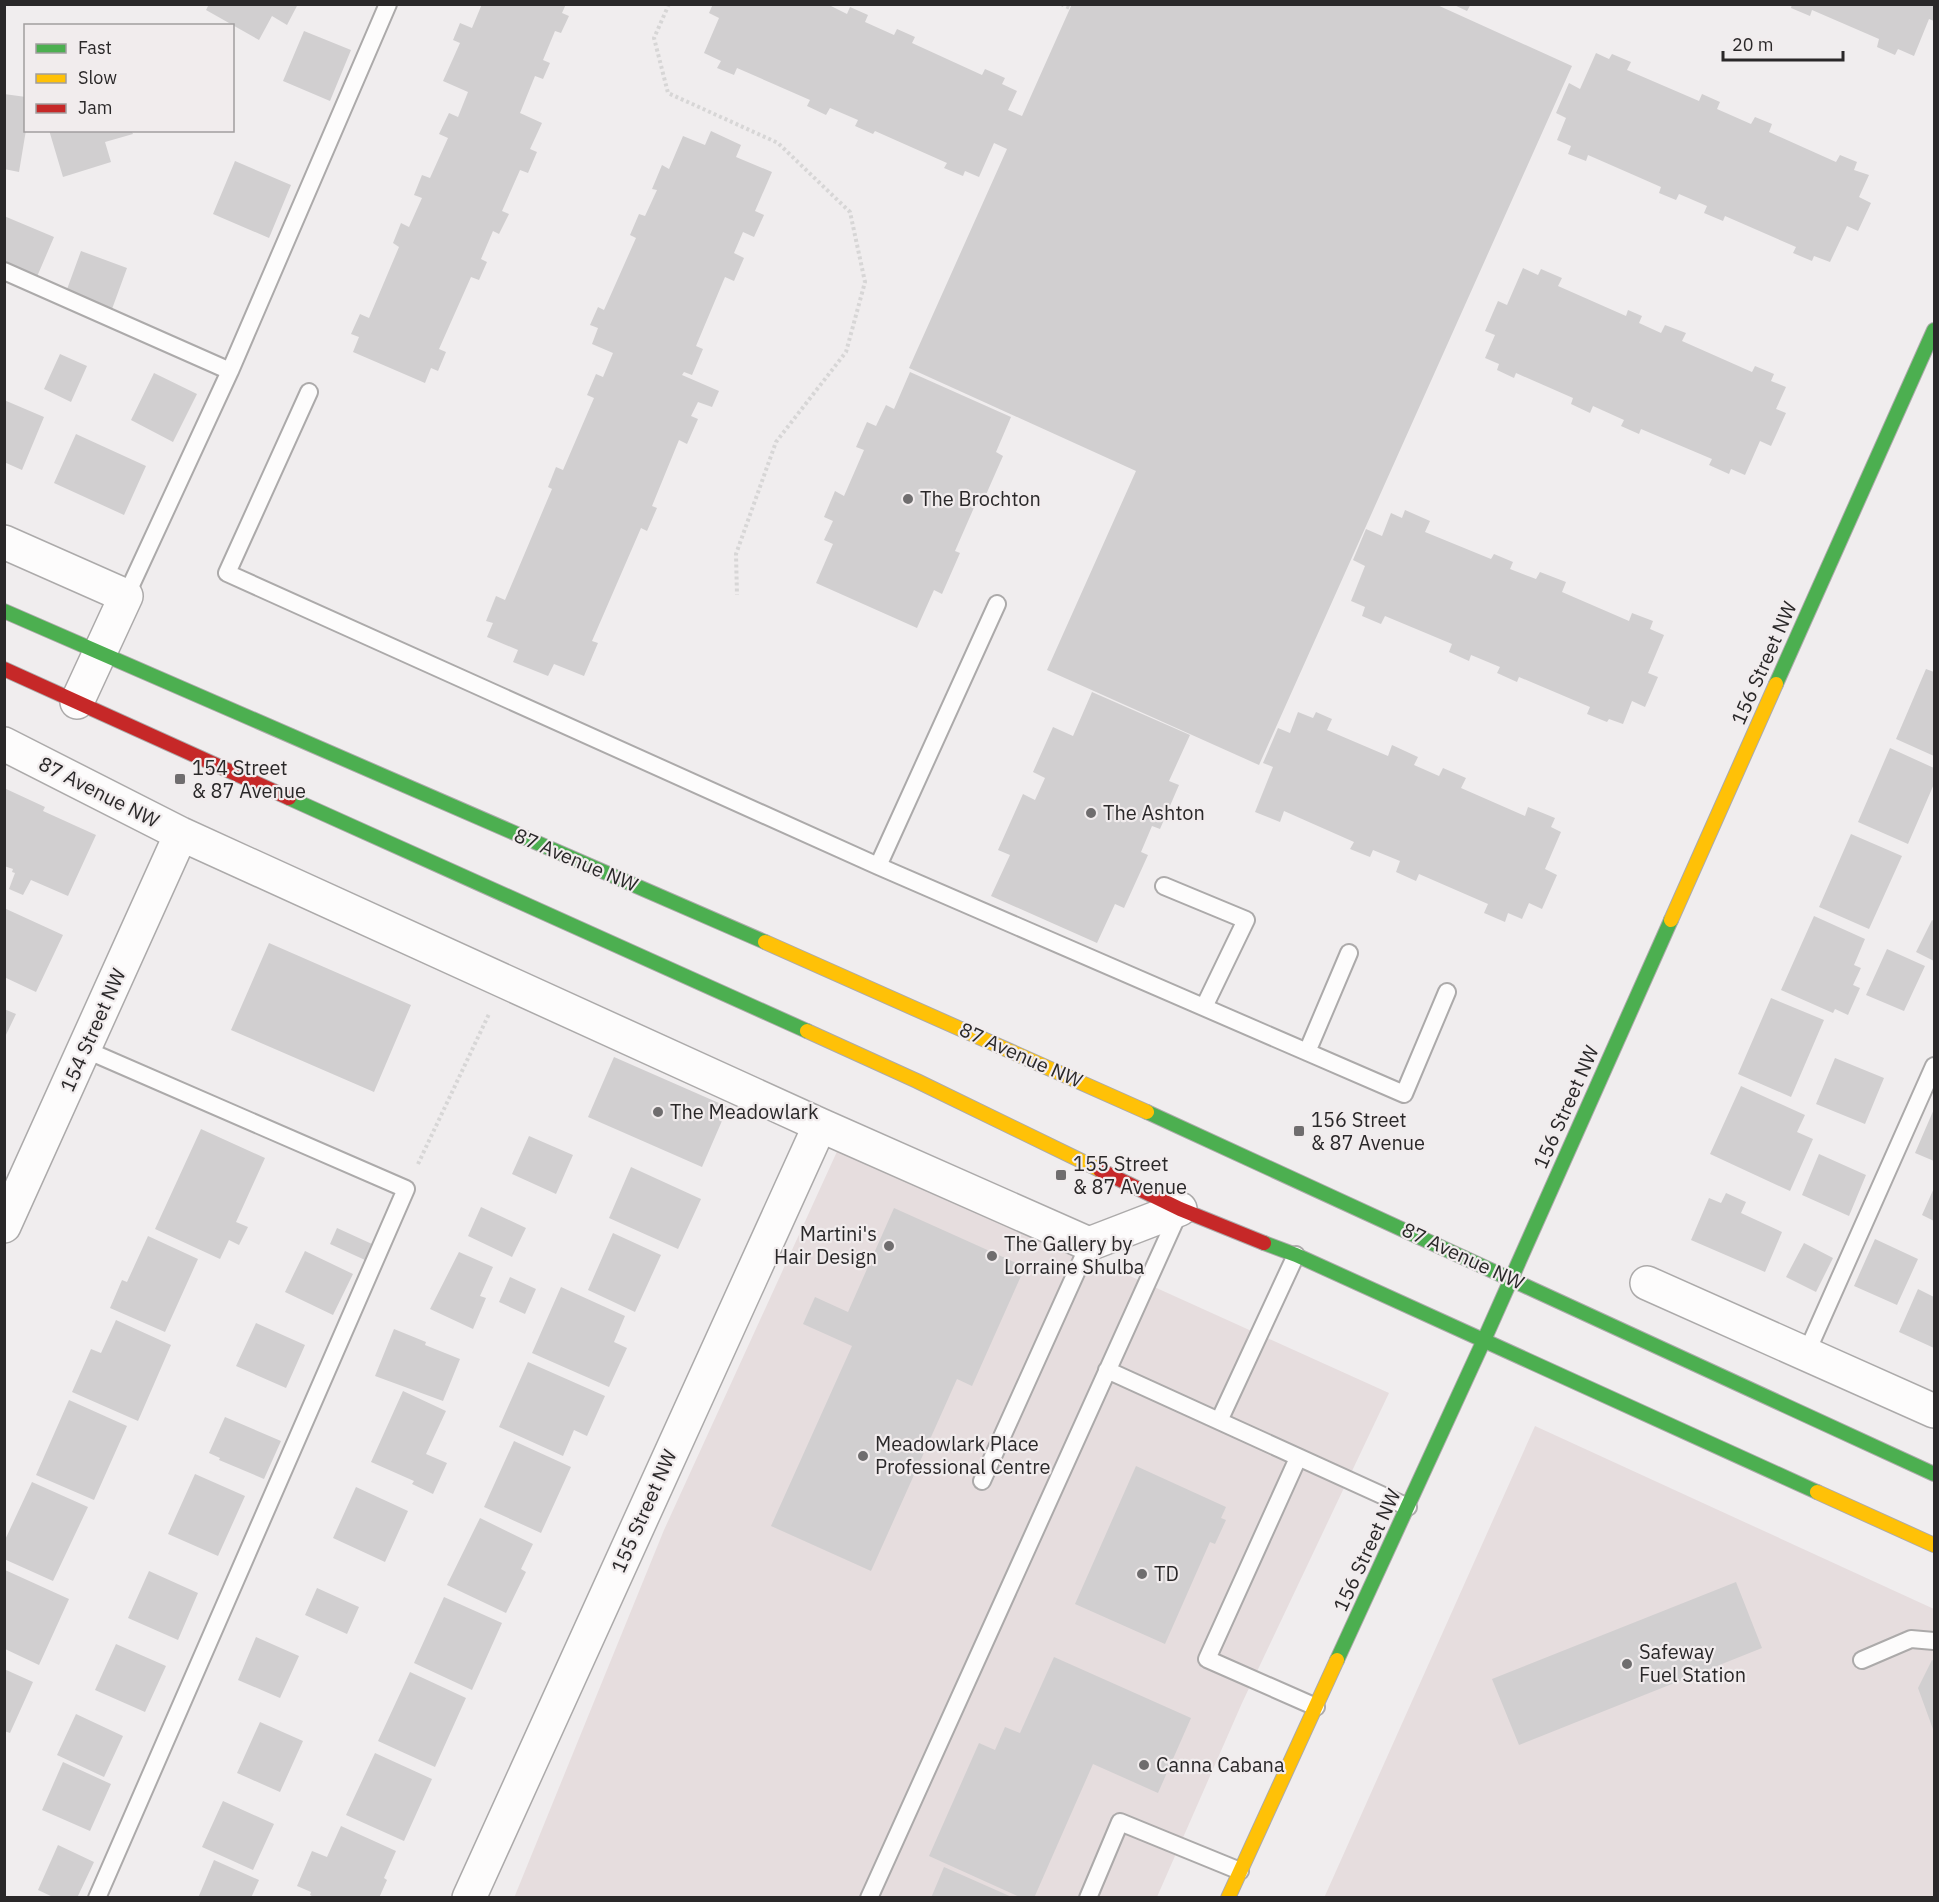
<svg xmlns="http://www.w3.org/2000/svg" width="1939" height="1902" font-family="'IBM Plex Sans',sans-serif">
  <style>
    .built { fill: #e6ddde }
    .building { fill: #d1cfd0 }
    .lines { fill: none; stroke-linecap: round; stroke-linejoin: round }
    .lane-casing { stroke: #acaaaa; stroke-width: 20 }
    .street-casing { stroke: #acaaaa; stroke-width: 36 }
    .fast-casing { stroke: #acaaaa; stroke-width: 16 }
    .slow-casing { stroke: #acaaaa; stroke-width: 16 }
    .jam-casing { stroke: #acaaaa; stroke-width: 16 }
    .path { stroke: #d7d6d6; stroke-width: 4; stroke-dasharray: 3 3; stroke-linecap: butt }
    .lane { stroke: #fdfcfc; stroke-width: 16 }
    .street { stroke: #fdfcfc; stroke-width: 33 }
    .fast { stroke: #4caf50; stroke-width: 14 }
    .slow { stroke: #ffc107; stroke-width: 14 }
    .jam { stroke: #c62828; stroke-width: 14 }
    .poi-dot { fill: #6f6d6e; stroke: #f1eced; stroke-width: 2 }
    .labels { text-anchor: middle; stroke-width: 4.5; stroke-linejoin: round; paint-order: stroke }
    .poi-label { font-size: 20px; fill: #2a2829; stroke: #f1eced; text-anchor: start }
    .street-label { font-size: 20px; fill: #2a2829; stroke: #f1eced }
  </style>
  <rect width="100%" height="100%" fill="#f0edee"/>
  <!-- built -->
  <path class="built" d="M840 1145 1389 1393 1242 1703 1157 1897 514 1898 664 1530Z
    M1535 1426 1934 1609V1897L1324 1898Z"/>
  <!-- building -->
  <path class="building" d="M209 4H298L287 25 272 16 259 40 206 10Z
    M482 4H566L562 13 569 16 561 33 555 31 543 60 550 63 543 79 535 76 520 113 542 123 530 149 537 152 528 173 520 170 502 211 509 214 499 234 493 231 481 259 487 262 479 280 471 277 439 349 446 352 438 371 431 368 425 383 353 352 359 337 351 334 360 314 369 318 399 247 393 243 401 223 409 227 422 198 414 195 422 175 430 178 448 138 439 134 449 113 458 117 468 92 443 81 460 43 453 40 460 23 472 28Z
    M713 4H827L847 14 850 7 868 15 865 22 894 35 897 29 915 37 912 43 982 75 985 69 1005 78 1002 84 1017 91 1008 110 1022 116 1072 4H1435L1572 66 1259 765 1047 670 1136 471 909 368 1007 149 994 143 979 177 965 171 963 176 944 168 947 163 875 131 873 134 855 126 858 120 830 108 826 115 807 106 810 100 737 68 734 75 717 68 721 61 704 53 719 18 709 13Z
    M1452 4H1471L1467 11Z
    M1792 4H1934V21L1929 19 1914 56 1898 49 1895 55 1877 47 1879 39 1812 10 1810 16 1791 8Z
    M304 31 351 50 330 101 283 81Z
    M1596 53 1609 59 1612 54 1631 62 1627 70 1699 101 1702 94 1720 102 1717 109 1751 124 1755 117 1772 124 1769 132 1836 162 1840 155 1857 162 1854 170 1869 175 1859 197 1871 203 1858 231 1847 226 1830 262 1814 256 1812 261 1793 253 1796 247 1725 216 1723 221 1704 213 1707 206 1679 194 1676 200 1659 193 1661 187 1588 155 1586 161 1568 154 1571 146 1557 140 1566 118 1556 113 1569 83 1580 89Z
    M4 94 26 97V130L19 172 4 169Z
    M49 130H131L133 134 105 142 111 162 63 177Z
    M711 131 741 145 736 157 772 172 755 211 764 215 754 237 743 232 734 253 744 258 734 281 725 277 696 346 703 349 692 375 684 372 682 375 719 391 712 407 698 402 691 416 698 419 687 444 679 440 652 506 657 508 647 531 641 528 592 641 598 643 584 676 554 664 548 676 513 662 518 650 487 637 493 623 486 621 496 596 505 600 552 489 548 487 556 467 563 470 594 398 587 395 596 374 603 377 613 353 592 344 598 328 590 325 598 307 604 310 636 238 630 235 639 214 645 216 657 190 652 189 662 165 669 169 683 136 705 145Z
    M235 161 291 185 269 238 213 214Z
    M4 216 54 237 36 279 4 265Z
    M81 251 127 268 112 309 66 292Z
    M1523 268 1538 275 1541 269 1562 278 1558 286 1626 316 1628 310 1642 316 1639 323 1661 333 1665 325 1686 333 1682 341 1752 372 1755 366 1774 374 1771 381 1786 387 1776 409 1786 413 1771 446 1760 441 1745 475 1731 469 1729 474 1709 465 1712 459 1641 429 1639 434 1621 426 1624 420 1593 406 1590 413 1571 404 1573 398 1516 373 1514 378 1497 370 1499 364 1485 358 1495 335 1485 331 1498 301 1507 305Z
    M60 354 87 366 71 402 44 389Z
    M910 372 1011 417 996 452 1003 456 981 506 976 503 955 551 960 553 942 594 934 590 917 628 816 583 833 544 824 540 833 521 824 517 835 491 844 496 864 450 856 447 867 422 876 426 886 405 894 409Z
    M154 373 197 394 173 442 131 420Z
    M4 400 44 417 22 470 4 462Z
    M76 434 146 466 124 515 54 483Z
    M1405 510 1430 521 1425 532 1491 559 1494 554 1513 562 1510 569 1536 579 1540 572 1566 582 1562 592 1629 621 1632 613 1653 621 1650 629 1664 635 1648 673 1658 677 1645 707 1632 701 1623 724 1609 719 1607 722 1587 714 1590 707 1519 677 1517 682 1497 673 1500 667 1471 655 1469 661 1449 652 1452 644 1385 616 1381 624 1362 616 1365 607 1351 601 1365 566 1353 560 1366 529 1382 536 1391 513 1402 518Z
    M1926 669 1934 672V756L1896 739Z
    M1092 692 1190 735 1169 781 1179 785 1160 829 1152 826 1141 852 1148 855 1124 908 1115 904 1097 943 991 896 1010 855 998 850 1023 794 1035 800 1045 778 1033 772 1053 727 1073 736Z
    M1298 712 1313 718 1316 712 1332 719 1327 730 1388 756 1392 745 1418 757 1414 765 1439 776 1443 768 1466 778 1461 788 1525 816 1528 807 1555 818 1551 827 1561 832 1545 869 1557 875 1542 909 1529 903 1522 919 1508 913 1505 922 1484 913 1488 904 1419 874 1416 881 1396 872 1400 861 1373 850 1370 857 1350 849 1354 842 1284 811 1280 822 1255 812 1273 767 1263 763 1278 728 1290 733Z
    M1890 748 1934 768V784L1908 844 1858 822Z
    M4 788 45 807 43 811 96 835 68 896 31 880 23 895 9 889 15 873 12 872 13 869 4 866Z
    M1851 834 1902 856 1869 929 1819 907Z
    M4 908 63 935 36 992 4 977Z
    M1814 916 1865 939 1854 965 1861 968 1853 985 1860 988 1848 1015 1835 1009 1833 1013 1781 990Z
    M1932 920 1934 921V961L1916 952Z
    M269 943 411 1005 374 1092 231 1030Z
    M1887 949 1925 966 1904 1011 1866 995Z
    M1771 998 1824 1020 1791 1097 1738 1074Z
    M4 1009 16 1014 4 1039Z
    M614 1057 728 1107 702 1167 588 1117Z
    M1835 1058 1884 1078 1865 1124 1816 1104Z
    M1741 1086 1805 1115 1797 1132 1813 1139 1790 1191 1710 1154Z
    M1934 1109V1161L1915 1153Z
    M201 1129 265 1158 236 1222 248 1227 239 1245 229 1240 220 1259 155 1229Z
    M529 1136 573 1155 556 1194 512 1174Z
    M1819 1154 1866 1175 1849 1216 1802 1195Z
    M631 1167 701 1199 678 1249 609 1218Z
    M1934 1188V1221L1922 1215Z
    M1726 1193 1746 1202 1741 1213 1782 1232 1765 1272 1691 1240 1709 1198 1721 1203Z
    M481 1207 526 1228 512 1257 468 1236Z
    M894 1208 1025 1267 972 1386 957 1379 871 1571 771 1526 852 1346 803 1324 815 1297 848 1312Z
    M337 1228 372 1244 365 1260 330 1244Z
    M613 1233 661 1255 635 1312 588 1290Z
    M148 1236 198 1259 165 1332 110 1308 122 1280 127 1282Z
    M1875 1239 1918 1259 1897 1305 1854 1286Z
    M1804 1243 1833 1258 1816 1292 1786 1277Z
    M305 1251 353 1274 333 1315 285 1292Z
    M459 1252 493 1267 480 1296 486 1298 473 1329 430 1309Z
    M510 1277 536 1289 525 1314 499 1302Z
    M561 1287 625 1316 614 1342 627 1348 609 1387 532 1353Z
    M1918 1289 1934 1297V1348L1899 1332Z
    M116 1320 171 1345 138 1421 72 1392 91 1349 101 1353Z
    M256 1323 305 1345 286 1388 236 1366Z
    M394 1329 426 1342 425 1345 460 1359 443 1401 375 1376Z
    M528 1362 605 1396 587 1436 574 1430 563 1456 499 1427Z
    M403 1391 446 1411 426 1454 447 1463 433 1494 412 1484 414 1481 371 1462Z
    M69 1400 127 1426 94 1500 36 1475Z
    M225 1417 281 1441 264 1479 219 1460 220 1458 209 1453Z
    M514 1441 571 1467 541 1533 484 1507Z
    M1136 1466 1226 1507 1221 1518 1226 1520 1215 1544 1210 1542 1165 1644 1075 1604Z
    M195 1474 245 1496 218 1556 168 1534Z
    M32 1482 88 1507 53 1581 4 1559V1542Z
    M356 1487 408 1511 385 1562 333 1538Z
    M480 1518 533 1544 521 1569 526 1572 506 1613 447 1585Z
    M5 1570 69 1599 39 1665 5 1649Z
    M149 1571 198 1593 178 1640 128 1618Z
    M1736 1582 1762 1648 1519 1745 1492 1679Z
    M317 1588 359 1607 347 1634 305 1615Z
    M444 1597 502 1623 472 1690 414 1663Z
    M256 1637 299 1656 280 1698 238 1680Z
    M116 1644 166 1666 145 1712 95 1690Z
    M1054 1657 1191 1718 1158 1793 1093 1764 1034 1898H1022L929 1856 979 1743 995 1750 1005 1727 1020 1733Z
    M1932 1660 1934 1661V1732L1918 1688Z
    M4 1669 33 1682 10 1733 4 1731Z
    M410 1672 466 1698 435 1767 378 1741Z
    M76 1714 123 1736 104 1777 57 1755Z
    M260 1722 303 1741 280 1792 237 1773Z
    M375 1753 432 1779 404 1841 346 1815Z
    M63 1762 111 1784 90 1831 42 1810Z
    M223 1801 274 1824 253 1870 202 1847Z
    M341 1826 396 1851 384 1878 387 1880 379 1898H316L310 1895 311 1892 297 1886 312 1851 327 1857Z
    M58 1845 94 1862 77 1898H55L38 1890Z
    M214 1860 259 1880 251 1898H198Z
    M944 1867 1014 1898H931Z"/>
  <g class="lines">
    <defs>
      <path id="lane" d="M4 271 230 371
        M309 392 227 573 878 866 1404 1094 1447 992
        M126 596 230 371 388 4
        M878 866 997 604
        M1164 886 1246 920 1204 1007
        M84 1049 406 1189 97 1898
        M1307 1052 1349 953
        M1296 1255 1219 1421 1408 1507
        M1806 1354 1934 1066
        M1107 1370 1219 1421
        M1298 1458 1207 1659 1316 1707
        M982 1481 1089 1244
        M1862 1660 1911 1639 1934 1641
        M869 1898 1180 1210
        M1088 1898 1120 1822 1240 1871"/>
      <path id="street" d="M4 542 126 596 77 702
        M4 744 181 834 820 1125 1089 1244 1180 1209
        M4 1226 181 834
        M1647 1283 1934 1411
        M469 1898 820 1125"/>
      <path id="fast" d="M4 611 765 942
        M1776 684 1934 330
        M289 798 807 1031
        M1147 1112 1934 1474
        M1264 1243 1296 1255 1817 1492
        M1337 1660 1484 1340 1671 920"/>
      <path id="slow" d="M1671 920 1776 684
        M765 942 1147 1112
        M807 1031 917 1081 1100 1170
        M1817 1492 1934 1545
        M1228 1898 1337 1660"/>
      <path id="jam" d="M4 669 289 798
        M1100 1170 1180 1209 1264 1243"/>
    </defs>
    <!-- lane casing -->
    <use href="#lane" class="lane-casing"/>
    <!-- street casing -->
    <use href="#street" class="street-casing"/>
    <!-- fast casing -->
    <use href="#fast" class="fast-casing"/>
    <!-- slow casing -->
    <use href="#slow" class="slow-casing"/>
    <!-- jam casing -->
    <use href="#jam" class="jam-casing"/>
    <!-- path -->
    <path class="path" d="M669 4 654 38 668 93 778 143 850 212 865 282 846 352 776 442 736 554 737 595
      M1061 4 1070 8
      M418 1164 489 1014"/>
    <!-- lane -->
    <use href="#lane" class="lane"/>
    <!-- street -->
    <use href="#street" class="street"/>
    <!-- fast -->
    <use href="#fast" class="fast"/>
    <!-- slow -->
    <use href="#slow" class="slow"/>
    <!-- jam -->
    <use href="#jam" class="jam"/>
  </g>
  <!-- markers -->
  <g class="poi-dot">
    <circle cx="908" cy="499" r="6"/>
    <rect x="174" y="773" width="12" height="12" rx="3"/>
    <circle cx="1091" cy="813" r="6"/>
    <circle cx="658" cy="1112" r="6"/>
    <rect x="1293" y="1125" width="12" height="12" rx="3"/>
    <rect x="1055" y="1169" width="12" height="12" rx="3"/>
    <circle cx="889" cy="1246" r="6"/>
    <circle cx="992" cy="1256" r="6"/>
    <circle cx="863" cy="1456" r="6"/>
    <circle cx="1142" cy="1574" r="6"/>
    <circle cx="1627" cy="1664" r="6"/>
    <circle cx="1144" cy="1765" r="6"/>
  </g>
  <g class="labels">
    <!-- poi labels -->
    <g class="poi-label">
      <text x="920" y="506">The Brochton</text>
      <text x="192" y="775">154 Street<tspan x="192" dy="23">&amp; 87 Avenue</tspan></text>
      <text x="1103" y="820">The Ashton</text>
      <text x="670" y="1119">The Meadowlark</text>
      <text x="1311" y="1127">156 Street<tspan x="1311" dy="23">&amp; 87 Avenue</tspan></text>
      <text x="1073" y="1171">155 Street<tspan x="1073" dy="23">&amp; 87 Avenue</tspan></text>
      <text x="877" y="1241" text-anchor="end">Martini's<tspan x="877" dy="23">Hair Design</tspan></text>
      <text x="1004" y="1251">The Gallery by<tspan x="1004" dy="23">Lorraine Shulba</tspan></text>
      <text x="875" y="1451">Meadowlark Place<tspan x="875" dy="23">Professional Centre</tspan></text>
      <text x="1154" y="1581">TD</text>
      <text x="1639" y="1659">Safeway<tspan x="1639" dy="23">Fuel Station</tspan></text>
      <text x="1156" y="1772">Canna Cabana</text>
    </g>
    <!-- street labels -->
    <g class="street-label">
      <text transform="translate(1764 663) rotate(-66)" y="7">156 Street NW</text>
      <text transform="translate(99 792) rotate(27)" y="7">87 Avenue NW</text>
      <text transform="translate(576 860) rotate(23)" y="7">87 Avenue NW</text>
      <text transform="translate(93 1030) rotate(-66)" y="7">154 Street NW</text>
      <text transform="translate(1021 1055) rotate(24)" y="7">87 Avenue NW</text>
      <text transform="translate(1566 1107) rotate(-66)" y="7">156 Street NW</text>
      <text transform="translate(1463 1256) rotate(25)" y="7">87 Avenue NW</text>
      <text transform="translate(644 1511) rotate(-66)" y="7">155 Street NW</text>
      <text transform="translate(1367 1550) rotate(-65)" y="7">156 Street NW</text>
    </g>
  </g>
  <!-- border -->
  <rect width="1939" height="1902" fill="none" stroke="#2a2829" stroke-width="12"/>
  <!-- legend -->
  <rect x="24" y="24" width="210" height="108" fill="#f1eced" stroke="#a19e9f" stroke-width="1.5"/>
  <rect x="36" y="44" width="30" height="9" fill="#4caf50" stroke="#a19e9f" stroke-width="1.5"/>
  <text x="78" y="54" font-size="18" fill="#2a2829">Fast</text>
  <rect x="36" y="74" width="30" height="9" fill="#ffc107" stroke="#a19e9f" stroke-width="1.5"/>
  <text x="78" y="84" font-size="18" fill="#2a2829">Slow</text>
  <rect x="36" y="104" width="30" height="9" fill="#c62828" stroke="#a19e9f" stroke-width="1.5"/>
  <text x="78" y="114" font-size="18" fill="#2a2829">Jam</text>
  <!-- scale -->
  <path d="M1723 51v9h120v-9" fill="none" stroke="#2a2829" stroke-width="3"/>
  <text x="1732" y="51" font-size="18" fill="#2a2829" stroke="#f1eced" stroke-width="4.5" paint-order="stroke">20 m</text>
</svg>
